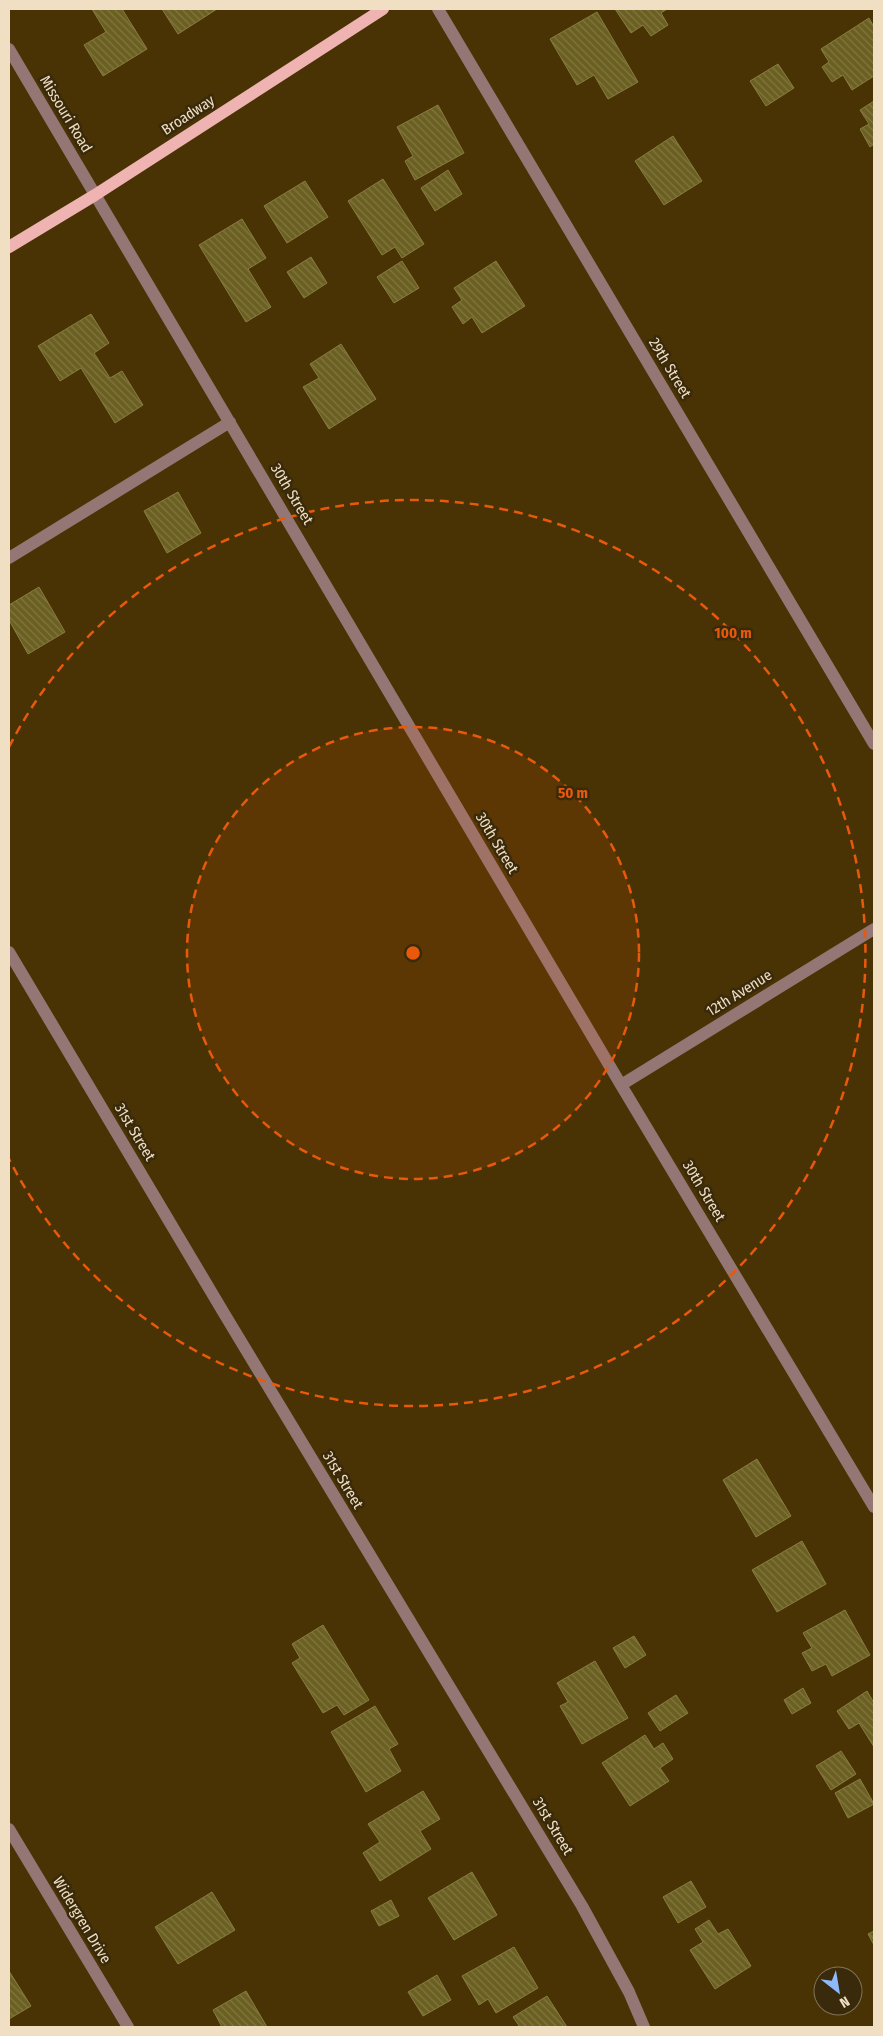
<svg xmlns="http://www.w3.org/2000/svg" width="883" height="2036" font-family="'Fira Sans Condensed',sans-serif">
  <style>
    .building { fill: url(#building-back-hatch); stroke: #887d40 }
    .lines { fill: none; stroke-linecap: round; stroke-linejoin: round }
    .minor { stroke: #947675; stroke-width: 12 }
    .major { stroke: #efb3b2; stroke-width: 12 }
    .ring { fill: none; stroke: #e8590c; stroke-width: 2.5; stroke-dasharray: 9 6 }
    .labels { text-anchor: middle; stroke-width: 5; stroke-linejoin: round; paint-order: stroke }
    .street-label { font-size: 15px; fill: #f1dfc4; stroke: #3a2a0c }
    .centre { fill: #e8590c; stroke: #3a2a0c; stroke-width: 2.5 }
    .ring-label { font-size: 15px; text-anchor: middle; font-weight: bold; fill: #e8590c; stroke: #3a2a0c; stroke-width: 5; stroke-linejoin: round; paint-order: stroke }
  </style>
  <defs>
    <pattern id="building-back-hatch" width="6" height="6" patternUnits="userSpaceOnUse" patternTransform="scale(1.25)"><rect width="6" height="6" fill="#6b6022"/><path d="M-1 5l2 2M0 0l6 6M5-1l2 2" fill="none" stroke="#817640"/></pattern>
  </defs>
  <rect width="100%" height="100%" fill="#493304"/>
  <!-- building -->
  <path class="building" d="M92 9H122L147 49 103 76 84 45 106 32Z
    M162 9H217L178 34Z
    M615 9H667L661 13 668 25 651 36 643 25 631 33Z
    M597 12 638 82 608 99 594 75 577 85 550 39Z
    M869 18 874 27V76L852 90 843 75 832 82 822 67 829 62 821 49Z
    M778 64 794 88 766 106 750 81Z
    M874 101V144L870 147 860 129 869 124 860 110Z
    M438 105 464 153 415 180 405 161 413 156 397 127Z
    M673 136 702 181 664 205 635 161Z
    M448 170 462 194 435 211 421 188Z
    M383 179 424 244 402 258 395 247 382 255 348 201Z
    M305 181 328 217 287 243 264 206Z
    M242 219 266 258 248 269 271 307 246 322 199 245Z
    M311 257 327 283 304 298 287 272Z
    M402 261 419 288 394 303 377 277Z
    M496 261 525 306 482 333 472 317 463 324 452 307 462 300 454 288Z
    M91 314 109 343 94 353 110 378 122 371 143 405 115 423 81 368 60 381 38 346Z
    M341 344 376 399 329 429 303 387 319 378 310 364Z
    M178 492 201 533 167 553 144 511Z
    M39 587 65 632 28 654 9 620V605Z
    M757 1459 791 1516 756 1537 723 1480Z
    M802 1541 826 1584 777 1612 752 1570Z
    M845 1610 870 1655 832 1676 826 1664 812 1671 802 1653 812 1648 803 1633Z
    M323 1625 369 1700 344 1715 337 1705 323 1713 292 1663 300 1658 292 1644Z
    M634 1636 646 1655 625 1668 613 1648Z
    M595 1661 628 1718 582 1744 560 1706 568 1702 557 1683Z
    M803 1688 811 1703 792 1714 784 1700Z
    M867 1691 874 1703V1747L859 1723 849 1729 837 1711Z
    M676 1695 688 1713 660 1731 648 1713Z
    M375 1706 398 1744 389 1749 401 1771 366 1792 331 1732Z
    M645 1735 654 1749 663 1743 673 1759 660 1768 669 1781 630 1806 602 1763Z
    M841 1751 856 1774 831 1790 816 1766Z
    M860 1779 874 1804 848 1818 835 1793Z
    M423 1791 440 1819 420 1831 431 1849 380 1881 363 1853 380 1842 368 1824Z
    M472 1872 497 1915 454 1940 428 1898Z
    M691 1881 706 1907 678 1923 663 1897Z
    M212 1892 235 1930 178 1964 155 1927Z
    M391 1900 399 1916 379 1926 371 1911Z
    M709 1920 718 1934 728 1929 751 1966 715 1989 690 1950 703 1942 695 1929Z
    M874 1931V1945L868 1934Z
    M514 1947 538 1988 496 2013 488 1999 479 2005 462 1976Z
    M9 1971 31 2006 9 2019Z
    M437 1975 451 2000 423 2016 408 1992Z
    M246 1991 267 2027H222L213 2010Z
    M547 1996 567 2027H520L513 2017Z"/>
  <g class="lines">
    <!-- minor -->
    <path class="minor" d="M438 9 874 744
      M9 49 621 1085 874 1507
      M9 558 230 422
      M9 952 225 1315 582 1906 629 1992 644 2027
      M621 1085 874 929
      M9 1829 128 2027"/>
    <!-- major -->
    <path class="major" d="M9 247 95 195 383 9"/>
  </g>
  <!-- distance rings -->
  <circle cx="413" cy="953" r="226" fill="#e8590c" fill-opacity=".12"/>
  <g class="ring">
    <circle cx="413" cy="953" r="226"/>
    <path d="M9 747A453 453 0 1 1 9 1159"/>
  </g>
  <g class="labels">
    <!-- street labels -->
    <g class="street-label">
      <text transform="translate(66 114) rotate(59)" y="5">Missouri Road</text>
      <text transform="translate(188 115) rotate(-33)" y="5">Broadway</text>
      <text transform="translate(670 368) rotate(59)" y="5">29th Street</text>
      <text transform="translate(292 494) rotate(59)" y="5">30th Street</text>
      <text transform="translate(497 843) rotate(59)" y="5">30th Street</text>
      <text transform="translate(739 993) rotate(-32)" y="5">12th Avenue</text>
      <text transform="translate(135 1132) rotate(59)" y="5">31st Street</text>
      <text transform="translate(704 1191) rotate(59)" y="5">30th Street</text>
      <text transform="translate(343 1480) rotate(59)" y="5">31st Street</text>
      <text transform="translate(553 1826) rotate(59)" y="5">31st Street</text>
      <text transform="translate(82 1920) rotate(59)" y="5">Widergren Drive</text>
    </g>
  </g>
  <circle cx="413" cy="953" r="8" class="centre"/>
  <g class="ring-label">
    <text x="733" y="638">100 m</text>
    <text x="573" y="798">50 m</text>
  </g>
  <!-- border -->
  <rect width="883" height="2036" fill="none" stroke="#f1dfc4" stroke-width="20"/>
  <!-- north arrow -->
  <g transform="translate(838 1991) rotate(149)"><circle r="24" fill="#3a2a0c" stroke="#837256"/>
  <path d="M0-4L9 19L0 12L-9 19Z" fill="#8eb9fc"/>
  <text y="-8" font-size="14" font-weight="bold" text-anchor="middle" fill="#f1dfc4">N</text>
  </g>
</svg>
